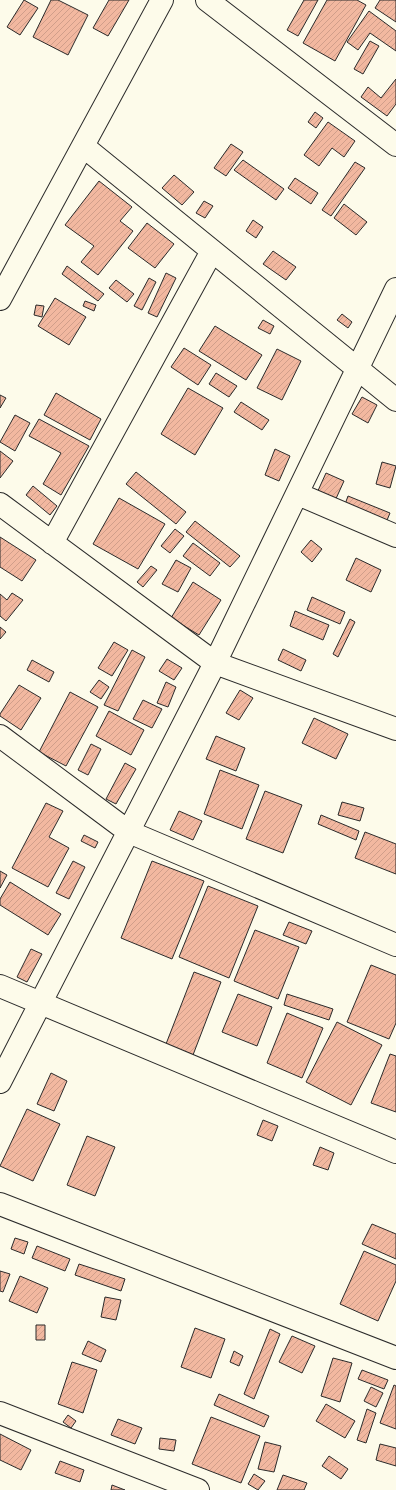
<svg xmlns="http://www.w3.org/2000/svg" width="396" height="1490" font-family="Montserrat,sans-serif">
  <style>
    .building { fill: url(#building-hatch); stroke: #2b2b2b }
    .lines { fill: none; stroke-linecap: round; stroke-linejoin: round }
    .minor-casing { stroke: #2b2b2b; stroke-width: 24 }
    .minor { stroke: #fdfbea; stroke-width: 22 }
  </style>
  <defs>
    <pattern id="building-hatch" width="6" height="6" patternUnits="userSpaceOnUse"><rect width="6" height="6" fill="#f2b8a0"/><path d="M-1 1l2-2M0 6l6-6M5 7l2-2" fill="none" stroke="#d09e8a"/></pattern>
  </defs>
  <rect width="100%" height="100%" fill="#fdfbea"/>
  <!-- building -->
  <path class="building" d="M24 0 38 8 20 35 7 27Z
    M51 0H58L88 15 68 55 33 37Z
    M109 0H129L108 36 93 28Z
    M304 0H318L298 36 287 30Z
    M327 0H357L366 5 335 61 303 43Z
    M380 0H396V22L375 8Z
    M369 11 396 31V51L370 33 358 50 347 42Z
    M370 41 379 46 363 74 354 69Z
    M396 79V104L387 116 361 97 368 87 381 98Z
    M315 112 323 118 316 128 308 122Z
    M328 122 355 141 344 157 332 148 319 166 304 155Z
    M231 144 243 152 226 176 214 168Z
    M243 160 284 189 276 200 234 170Z
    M355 162 365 168 331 216 322 210Z
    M174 175 194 192 182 205 162 188Z
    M295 178 318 193 311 204 288 188Z
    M99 181 132 207 120 221 133 231 98 275 81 262 94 246 65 225Z
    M204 201 213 206 205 218 196 213Z
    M344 204 367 222 356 235 334 218Z
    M253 220 263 227 256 238 246 231Z
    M147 223 174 244 155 268 128 248Z
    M273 251 296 267 286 280 263 264Z
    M67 266 104 294 98 301 62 274Z
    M166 273 176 278 157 317 148 313Z
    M149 278 156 282 142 310 134 306Z
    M116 280 134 294 127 302 109 288Z
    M55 298 86 317 69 345 38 326Z
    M85 301 96 305 94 311 83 306Z
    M36 305 44 306 42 317 34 315Z
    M342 314 352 322 348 328 337 320Z
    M263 320 274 326 270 334 258 328Z
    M215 326 262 355 246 380 199 351Z
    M184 348 211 365 198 385 171 367Z
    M277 349 301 361 282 400 257 388Z
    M216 373 237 386 229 397 209 384Z
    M188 388 223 408 195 455 161 434Z
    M56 393 101 419 90 440 44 415Z
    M0 395 6 398 0 408Z
    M362 397 377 405 368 423 352 414Z
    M241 402 269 420 262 430 234 412Z
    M15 415 30 423 15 451 0 442Z
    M39 419 89 446 61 495 43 484 61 453 29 436Z
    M275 449 290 456 279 481 265 475Z
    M0 451 13 461 0 478Z
    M382 462 396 466 390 488 376 484Z
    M136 472 186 512 176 524 126 484Z
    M326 473 344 481 334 503 316 495Z
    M33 486 57 506 50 515 26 495Z
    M348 496 390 513 385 525 344 507Z
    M119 498 165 524 138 569 93 544Z
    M195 521 240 556 230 567 186 532Z
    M175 529 184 536 170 553 161 546Z
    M0 537 36 560 22 581 0 567Z
    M311 540 322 549 312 562 301 552Z
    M193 543 220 563 210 576 183 556Z
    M356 558 381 570 371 592 346 580Z
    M176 560 191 568 178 592 162 584Z
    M151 566 157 570 143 587 137 582Z
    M193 582 221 600 199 635 171 618Z
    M12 593 23 600 6 621 0 616V594L7 600Z
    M312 597 345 612 340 624 307 610Z
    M295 611 329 625 323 640 290 626Z
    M350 619 355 622 338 657 333 654Z
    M0 627 6 632 0 639Z
    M114 642 128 650 112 676 98 668Z
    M283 649 306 660 301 671 278 660Z
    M132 650 145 657 118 711 104 705Z
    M167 659 182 668 174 680 159 671Z
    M32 660 54 672 49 682 27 670Z
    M99 680 109 687 101 699 90 692Z
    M166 682 176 687 168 707 157 703Z
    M19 685 41 698 21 730 0 716V714Z
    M240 690 253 698 239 720 226 713Z
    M70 692 98 707 66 766 39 752Z
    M143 700 162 709 152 728 133 719Z
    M109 711 144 730 131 755 96 736Z
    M314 718 348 734 336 759 302 743Z
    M216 736 245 748 236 771 206 759Z
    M91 744 101 749 88 775 78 770Z
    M125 763 136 769 116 804 106 799Z
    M220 770 259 785 242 829 204 814Z
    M265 791 302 805 283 853 246 839Z
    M342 802 364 808 360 821 338 815Z
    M46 803 63 811 49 837 69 848 48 887 12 868Z
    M179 811 202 821 193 840 170 830Z
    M321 815 359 831 356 840 318 824Z
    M365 832 396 844V874L355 858Z
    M84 835 98 842 95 848 81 841Z
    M73 861 85 867 69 899 56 893Z
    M152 861 204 881 172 959 121 938Z
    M0 871 7 875 0 888Z
    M10 882 61 914 48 935 0 905V899Z
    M208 886 258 906 229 978 179 957Z
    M289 922 312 931 306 944 283 935Z
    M255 930 299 947 278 999 234 981Z
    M31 949 42 954 27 982 17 977Z
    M371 965 396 975V1023L389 1039 347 1022Z
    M194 972 221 982 193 1055 166 1044Z
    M238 994 272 1007 257 1046 222 1032Z
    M287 994 333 1009 329 1020 284 1005Z
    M287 1013 323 1028 302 1078 267 1063Z
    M337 1022 382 1045 351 1105 306 1082Z
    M390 1054 396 1056V1112L371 1103Z
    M51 1073 67 1081 54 1111 37 1104Z
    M27 1109 60 1124 33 1181 0 1166Z
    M263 1120 278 1126 272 1141 257 1135Z
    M87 1136 115 1147 95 1196 67 1185Z
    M320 1147 334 1153 328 1170 313 1165Z
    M372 1224 396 1234V1259L362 1244Z
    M15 1238 28 1242 24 1254 11 1249Z
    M37 1246 70 1259 65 1271 32 1258Z
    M364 1251 396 1265V1281L378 1321 340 1304Z
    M79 1264 125 1279 121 1291 75 1275Z
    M0 1271 10 1274 3 1292 0 1291Z
    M20 1276 48 1288 37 1313 9 1301Z
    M105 1297 121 1300 116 1320 101 1317Z
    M36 1325H45V1340H36Z
    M195 1328 225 1339 211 1378 181 1367Z
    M270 1329 280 1334 254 1399 244 1394Z
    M292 1336 315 1346 302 1373 279 1362Z
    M88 1341 106 1350 101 1362 82 1354Z
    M234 1351 243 1356 239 1366 230 1362Z
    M333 1358 352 1363 340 1402 321 1396Z
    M72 1362 97 1370 83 1413 58 1404Z
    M362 1370 388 1380 384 1389 358 1379Z
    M394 1385 396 1386V1429L380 1423Z
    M371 1387 383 1393 376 1407 364 1401Z
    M219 1394 269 1416 264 1427 214 1405Z
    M326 1404 355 1421 345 1438 316 1421Z
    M367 1409 376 1413 366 1443 357 1440Z
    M68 1415 76 1421 71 1428 63 1422Z
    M211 1417 260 1436 241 1483 192 1464Z
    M118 1419 142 1428 135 1444 111 1435Z
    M0 1434 31 1450 21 1470 0 1460Z
    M160 1438 176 1440 174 1451 159 1449Z
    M265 1442 281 1446 274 1472 258 1469Z
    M380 1444 396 1448V1466L376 1460Z
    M329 1456 348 1469 341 1479 322 1466Z
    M60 1461 84 1470 80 1482 55 1473Z
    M254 1474 265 1481 258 1490 248 1484Z
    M283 1475 307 1483 304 1490H277Z
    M112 1485 125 1490H111Z"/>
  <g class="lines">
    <defs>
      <path id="minor" d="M207 0 396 145
        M83 146 396 400
        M0 299 162 0
        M298 494 396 536
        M0 504 215 663 396 729
        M52 543 212 251
        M0 736 129 832 396 945
        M0 986 396 1152
        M0 1082 215 663 396 289
        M0 1204 396 1358
        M0 1413 198 1490"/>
    </defs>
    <!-- minor casing -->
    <use href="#minor" class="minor-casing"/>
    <!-- minor -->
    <use href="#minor" class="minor"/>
  </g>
</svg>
